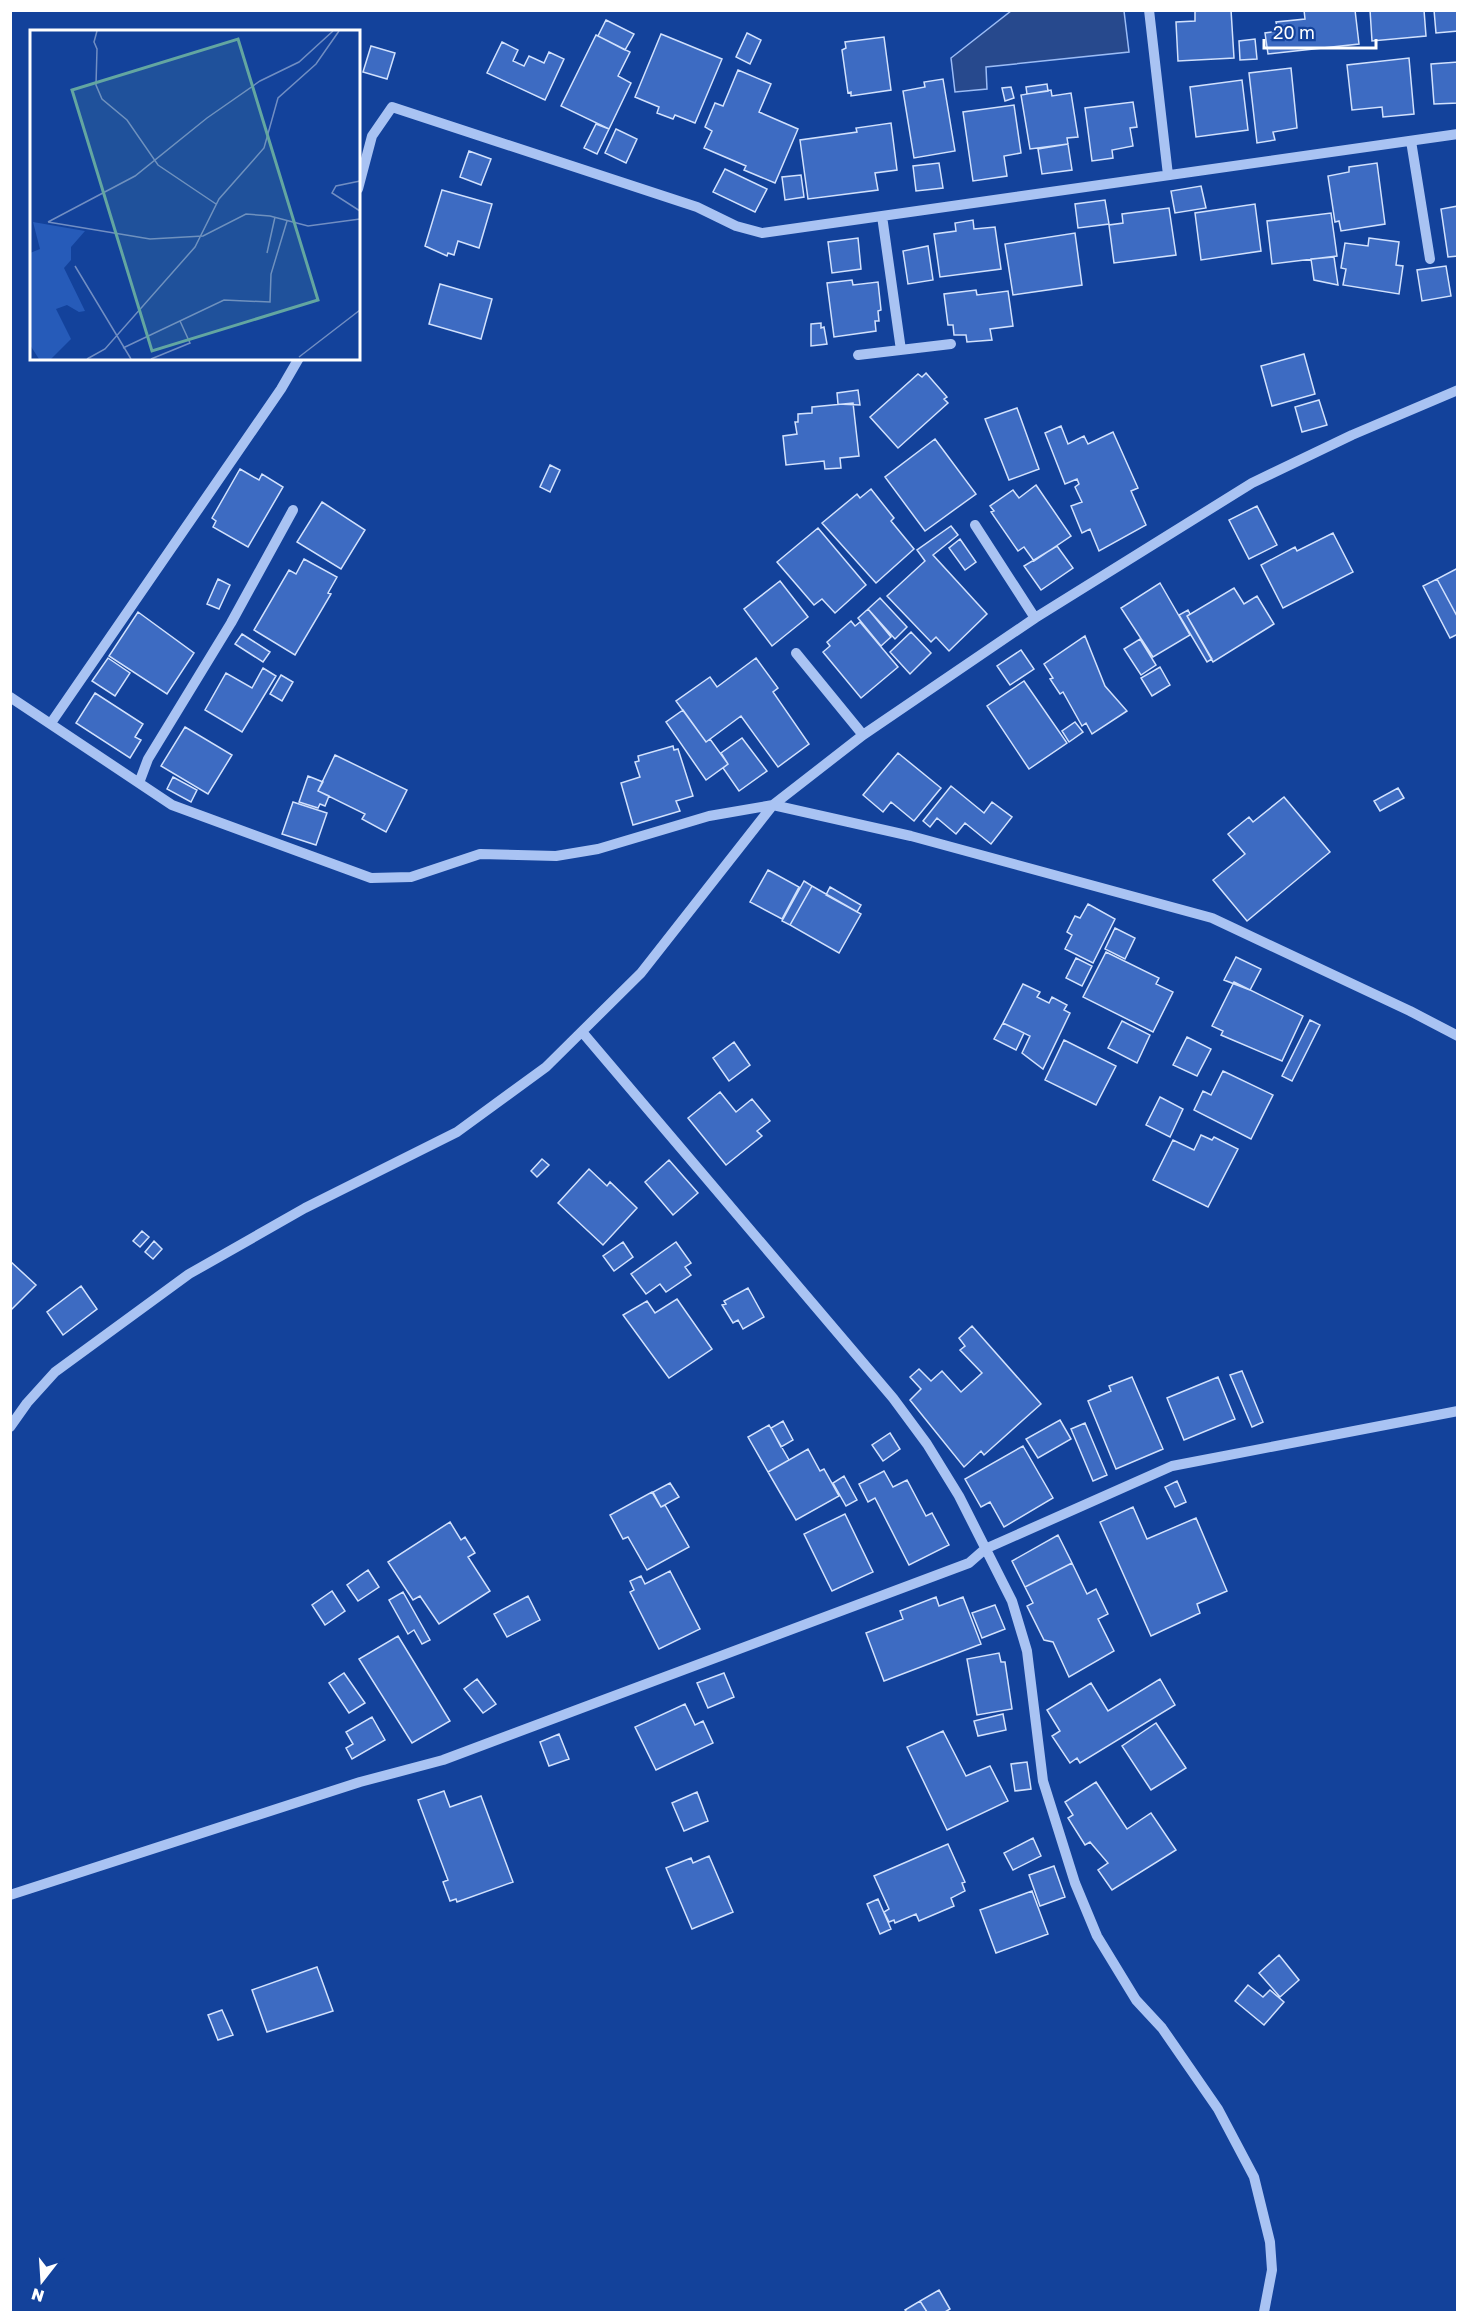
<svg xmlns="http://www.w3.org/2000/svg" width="1468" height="2323" font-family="'Golos Text',sans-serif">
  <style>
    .water { fill: #27498d; stroke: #9bbcf6; stroke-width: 1.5 }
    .building { fill: #3d6bc2; stroke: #d1e1fd; stroke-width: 1.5 }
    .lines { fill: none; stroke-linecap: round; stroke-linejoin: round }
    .minor { stroke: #a9c3f3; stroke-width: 10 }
    .inset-road { fill: none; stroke: #718ec3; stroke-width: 1.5 }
    .view { fill: #63a6a1; fill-opacity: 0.15; stroke: #63a6a1; stroke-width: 3 }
    .inset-edge { fill: none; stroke: #fff; stroke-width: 3 }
  </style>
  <rect width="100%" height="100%" fill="#13429b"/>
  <!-- water -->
  <path class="water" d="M1011 11H1124L1129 52 986 67 987 89 955 92 951 58Z"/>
  <!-- building -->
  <path class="building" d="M1195 10H1231L1234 58 1178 61 1176 22 1195 21Z
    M1304 10H1355L1359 44 1268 54 1265 33 1278 31 1276 22 1305 19Z
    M1370 10H1424L1426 36 1372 41Z
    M1434 10H1458V31L1436 33Z
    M606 20 634 34 625 50 598 36Z
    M747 33 761 40 750 64 736 57Z
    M661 34 722 59 695 123 675 115 673 119 657 113 659 107 635 97Z
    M596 35 630 52 618 76 631 83 609 129 561 106Z
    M884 37 891 90 851 96V92L848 93 842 50 846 48 845 42Z
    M1255 39 1257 59 1240 60 1239 41Z
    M502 42 518 50 513 61 524 66 529 56 544 63 549 52 564 59 545 100 487 73Z
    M371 46 395 53 387 79 363 72Z
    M1409 58 1414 114 1383 117 1382 107 1352 110 1347 65Z
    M1458 62V103L1434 104 1431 64Z
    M1291 68 1297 128 1273 132 1275 140 1257 143 1249 73Z
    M738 70 771 84 759 112 798 129 775 183 744 170 746 166 704 148 712 131 705 127 715 103 723 106Z
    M943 79 955 151 914 158 903 91 925 87 924 82Z
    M1242 80 1248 130 1196 137 1190 87Z
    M1047 84 1048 91 1027 94 1026 87Z
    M1011 87 1014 98 1005 101 1002 88Z
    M1051 90 1052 96 1071 93 1078 137 1067 138 1068 144 1030 149 1021 95Z
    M1133 102 1137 127 1130 128 1133 146 1112 150 1113 158 1092 161 1085 108Z
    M1014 105 1021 153 1004 156 1007 176 973 181 963 112Z
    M891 123 897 170 875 173 878 190 808 199 800 140 857 132 856 128Z
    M596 124 609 129 597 154 584 148Z
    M616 129 637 139 626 163 605 153Z
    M1068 144 1072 170 1042 174 1038 149Z
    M469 151 491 159 481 185 460 177Z
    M939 163 943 188 916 191 913 166Z
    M1377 163 1385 224 1341 231 1339 221 1335 222 1328 176 1349 172V167Z
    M725 169 767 189 755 212 713 192Z
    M801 175 804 197 785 200 782 177Z
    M1201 186 1206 208 1175 213 1171 191Z
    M442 190 492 204 479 248 458 241 454 255 448 253 447 256 425 246Z
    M1105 200 1109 224 1078 228 1075 204Z
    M1255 204 1261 251 1201 260 1195 213Z
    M1458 206V256L1448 257 1441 209Z
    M1169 208 1176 255 1114 263 1109 225 1123 223 1122 214Z
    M1331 213 1337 256 1272 264 1267 221Z
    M973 220 974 229 995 227 1001 269 940 277 934 234 956 231 955 223Z
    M1075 233 1082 285 1013 295 1005 244Z
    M858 238 861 269 832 273 828 242Z
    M1369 238 1399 242 1396 265 1403 266 1399 294 1343 285 1346 269 1341 268 1345 243 1368 246Z
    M928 246 933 280 908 284 903 251Z
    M1334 257 1338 285 1314 280 1311 259Z
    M1446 266 1451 296 1422 301 1417 270Z
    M852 280 853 285 878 282 881 310 878 311 879 321H875L876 331 834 337 827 283Z
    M440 284 492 299 481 339 429 324Z
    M976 290 977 295 1008 291 1013 326 990 329 992 340 967 342 966 335H954L953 325H948L944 294Z
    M821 323V328L824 327 827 344 811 346V324Z
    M1304 354 1315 394 1272 406 1261 366Z
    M926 373 947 397 944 399 948 403 898 448 870 417 918 374 922 377Z
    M858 390 860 405 838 404 837 393Z
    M1319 400 1327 425 1302 432 1295 407Z
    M853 403 859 456 840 458 841 468 825 469 824 461 786 465 783 436 797 434 795 422H798V414L812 413V407Z
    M1017 408 1039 469 1009 480 985 419Z
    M1061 426 1068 444 1084 436 1088 444 1113 432 1138 488 1131 491 1146 525 1099 551 1090 529 1082 533 1071 506 1082 502 1075 487 1079 484 1077 479 1065 484 1045 433Z
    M935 439 976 494 925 531 885 477Z
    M550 465 560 470 550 492 540 487Z
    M240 469 259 480 262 474 283 487 248 547 213 527 216 521 212 518Z
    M1036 485 1071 536 1034 561 1024 547 1018 551 991 512 994 511 990 506 1013 490 1019 498Z
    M871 489 894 518 891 521 914 549 876 583 822 523 857 494 860 498Z
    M322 502 365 530 341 569 297 542Z
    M1257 506 1277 545 1249 559 1229 520Z
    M951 526 958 535 933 555 987 614 949 651 936 637 931 642 887 596 925 561 917 550Z
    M818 528 866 585 835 613 822 599 814 605 777 562Z
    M1333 533 1353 572 1283 608 1261 565 1295 547 1297 551Z
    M960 539 976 562 965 570 949 548Z
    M1057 546 1073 568 1041 590 1024 566Z
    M304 559 337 577 328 593 331 594 295 655 254 630 289 570 296 574Z
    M1458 568V618L1437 579Z
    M218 579 230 585 219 609 207 604Z
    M1437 579 1458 618V634L1450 638 1423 586Z
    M780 581 808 617 772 646 744 609Z
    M1160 583 1190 635 1153 657 1121 608Z
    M1234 588 1244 604 1257 596 1274 624 1213 662 1187 616Z
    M880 598 907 627 895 639 868 609Z
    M868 609 891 637 881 646 858 618Z
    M1188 610 1190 614 1187 616 1212 659 1207 662 1179 615Z
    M138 612 194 653 167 694 109 656Z
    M851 621 855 626 860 622 898 667 861 698 823 652 830 646 827 642Z
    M911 632 931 653 910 674 890 652Z
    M242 634 270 652 263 662 235 644Z
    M1085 636 1105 686 1127 711 1092 734 1086 723 1082 726 1063 692 1060 694 1050 679 1053 678 1044 664Z
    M1140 639 1156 665 1141 675 1124 649Z
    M1021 650 1034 669 1010 685 997 666Z
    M108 658 130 673 115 696 92 681Z
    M756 658 778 688 773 692 809 744 778 767 741 716 706 742 676 701 710 677 717 687Z
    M1160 667 1170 685 1152 696 1141 678Z
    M263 668 276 676 242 732 205 710 226 673 252 688Z
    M281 675 293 682 282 701 270 694Z
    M1024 681 1067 743 1029 769 987 706Z
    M95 693 143 724 135 737 141 740 130 758 76 723Z
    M683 710 706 742 710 739 728 764 706 780 666 722Z
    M1075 722 1083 732 1069 742 1062 731Z
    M185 727 232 755 208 794 161 766Z
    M742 738 767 771 739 791 723 768 728 764 721 753Z
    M673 746 674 750 678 749 693 796 676 801 680 811 633 825 621 783 640 777 635 762 639 761 638 756Z
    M898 753 941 788 914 821 891 802 883 812 863 795Z
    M335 755 407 790 386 832 362 819 365 814 318 791Z
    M308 776 323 782 318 791 329 796 325 806 320 804 318 808 299 802Z
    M173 777 197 790 191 802 167 789Z
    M951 786 984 813 992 802 1012 817 991 844 965 823 956 834 937 818 930 827 923 821Z
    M1398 788 1404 798 1380 811 1374 801Z
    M1284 797 1330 852 1247 921 1213 880 1245 854 1228 834 1249 817 1253 822Z
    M293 802 327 813 316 845 282 834Z
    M768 870 799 887 782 919 750 902Z
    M804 881 812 886 790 925 782 921Z
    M812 886 861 914 839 953 790 925Z
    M830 887 861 905 857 912 826 895Z
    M1088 904 1115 919 1093 963 1065 949 1072 935 1067 932 1075 916 1080 918Z
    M1115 928 1135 938 1125 959 1105 949Z
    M1106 952 1159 978 1156 984 1173 992 1153 1032 1083 997Z
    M1236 957 1261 969 1250 990 1224 980Z
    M1076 958 1092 966 1082 986 1066 978Z
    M1234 982 1303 1016 1282 1061 1221 1035 1223 1031 1212 1026Z
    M1023 984 1040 992 1037 997 1049 1003 1052 997 1067 1005 1064 1010 1070 1013 1043 1069 1022 1053 1030 1036 1003 1023Z
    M1310 1020 1320 1025 1292 1081 1282 1076Z
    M1122 1021 1150 1035 1137 1063 1108 1048Z
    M1003 1023 1024 1033 1016 1050 994 1039Z
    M1187 1037 1211 1049 1197 1076 1173 1065Z
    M1064 1040 1116 1066 1096 1105 1045 1080Z
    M734 1042 750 1065 729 1081 713 1058Z
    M1223 1071 1273 1095 1251 1139 1194 1110 1203 1091 1211 1095Z
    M720 1092 736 1112 752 1099 770 1121 757 1131 762 1136 726 1165 688 1118Z
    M1160 1097 1183 1109 1170 1137 1146 1125Z
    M1201 1135 1212 1140 1214 1137 1238 1149 1208 1207 1153 1180 1173 1140 1194 1150Z
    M542 1159 549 1165 537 1177 531 1171Z
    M669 1160 698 1193 673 1215 645 1182Z
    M589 1169 607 1186 610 1182 637 1208 603 1245 558 1203Z
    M142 1231 149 1237 140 1247 133 1241Z
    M154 1241 162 1249 153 1259 145 1252Z
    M623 1242 633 1257 614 1271 603 1256Z
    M676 1242 691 1263 685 1267 691 1275 666 1292 660 1284 646 1294 631 1274Z
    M10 1261 36 1285 10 1311Z
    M81 1286 97 1309 63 1335 47 1312Z
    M748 1288 764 1317 743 1329 738 1320 733 1323 722 1305 726 1304 724 1301Z
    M677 1299 712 1349 669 1378 623 1315 647 1301 655 1313Z
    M972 1326 1041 1404 984 1455 981 1451 964 1467 910 1400 921 1389 910 1377 919 1369 931 1381 942 1371 961 1392 982 1373 960 1350 965 1346 959 1338Z
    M1242 1371 1263 1422 1252 1427 1230 1375Z
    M1132 1377 1163 1449 1116 1469 1088 1401 1111 1391 1109 1386Z
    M1218 1377 1235 1419 1184 1440 1167 1398Z
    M1060 1420 1071 1439 1038 1458 1026 1439Z
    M783 1421 793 1440 781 1447 771 1428Z
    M1085 1423 1107 1475 1093 1481 1071 1429Z
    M769 1425 789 1460 768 1472 748 1437Z
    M890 1433 900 1449 883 1461 872 1445Z
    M1023 1446 1053 1498 1004 1527 990 1502 981 1507 965 1479Z
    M808 1449 820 1471 824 1469 839 1496 796 1520 768 1472Z
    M884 1471 893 1487 907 1480 926 1516 932 1513 949 1545 909 1565 875 1498 868 1502 859 1484Z
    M844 1476 857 1500 846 1506 833 1483Z
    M1177 1481 1186 1502 1175 1507 1165 1487Z
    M670 1483 679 1497 661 1507 653 1492Z
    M652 1492 661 1507 665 1505 689 1547 647 1570 628 1537 623 1539 610 1515Z
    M1133 1507 1147 1539 1196 1518 1227 1591 1197 1604 1200 1613 1151 1636 1100 1522Z
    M845 1514 873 1572 832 1591 804 1534Z
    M450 1522 461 1540 465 1537 475 1553 468 1557 490 1591 439 1624 420 1596 413 1600 388 1562Z
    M1058 1535 1072 1563 1025 1587 1012 1561Z
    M1072 1563 1087 1594 1096 1589 1108 1614 1098 1619 1114 1651 1069 1677 1053 1642 1044 1640 1027 1606 1033 1603 1025 1587Z
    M368 1570 379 1587 358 1601 347 1585Z
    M670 1571 700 1629 659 1649 630 1592 634 1590 630 1581 641 1576 645 1584Z
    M332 1591 345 1611 325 1625 312 1605Z
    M403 1592 430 1640 422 1644 414 1630 408 1634 389 1600Z
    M528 1596 540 1620 507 1637 494 1614Z
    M936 1597 939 1606 963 1597 981 1644 884 1681 866 1633 903 1619 900 1611Z
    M995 1605 1005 1629 982 1638 972 1613Z
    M398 1636 450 1721 412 1743 359 1659Z
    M999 1653 1001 1662H1005L1012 1709 977 1715 967 1659Z
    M344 1673 365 1703 349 1713 329 1683Z
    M724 1673 734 1697 708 1708 697 1683Z
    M477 1679 496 1704 483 1713 464 1689Z
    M1160 1679 1175 1705 1080 1763 1077 1758 1070 1763 1052 1736 1060 1731 1047 1710 1091 1683 1108 1711Z
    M685 1704 695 1725 703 1721 713 1743 656 1770 635 1727Z
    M1003 1714 1006 1730 978 1736 974 1721Z
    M372 1717 385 1740 352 1759 346 1748 353 1744 346 1732Z
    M1156 1723 1186 1768 1151 1790 1122 1746Z
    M943 1731 966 1776 990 1766 1008 1801 947 1830 907 1747Z
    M559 1734 569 1759 549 1766 540 1742Z
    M1027 1762 1031 1789 1015 1791 1011 1764Z
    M1096 1782 1127 1829 1151 1813 1176 1850 1112 1890 1098 1870 1108 1863 1090 1842 1085 1845 1068 1818 1073 1815 1065 1802Z
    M444 1791 450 1807 481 1796 513 1882 457 1902 456 1899 450 1901 443 1882 448 1880 418 1800Z
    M697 1792 708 1821 684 1831 672 1803Z
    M1033 1838 1041 1856 1013 1870 1004 1853Z
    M948 1844 965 1882 962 1883 965 1891 951 1898 954 1906 919 1921 916 1914 895 1923 894 1920 889 1922 884 1912 889 1909 874 1876Z
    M709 1856 733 1912 692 1929 666 1868 691 1858 693 1863Z
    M1054 1866 1065 1897 1040 1906 1029 1875Z
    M1032 1891 1048 1934 996 1953 980 1910Z
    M878 1899 891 1929 880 1934 867 1904Z
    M1279 1955 1299 1980 1280 1997 1259 1973Z
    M317 1967 333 2011 267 2032 252 1990Z
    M1248 1985 1263 1997 1270 1990 1284 2002 1264 2025 1235 2001Z
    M222 2010 233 2035 218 2040 208 2015Z
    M939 2290 950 2309 945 2312H927L920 2301Z
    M920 2301 927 2312H907L905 2310Z"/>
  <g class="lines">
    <!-- minor -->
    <path class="minor" d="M1149 10 1168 175
      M1411 141 1430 259
      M358 189 372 136 392 107 697 207 736 226 762 233 1458 134
      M882 216 901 350
      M858 355 951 344
      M975 525 1035 618
      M796 653 863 735
      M10 697 172 805 371 878 411 877 480 854 556 856 598 849 709 816 773 805 911 836 1212 918 1410 1011 1458 1036
      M51 723 281 389 299 358
      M139 783 148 759 231 623 293 510
      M583 1033 893 1398 927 1444 959 1496 1012 1601 1027 1651 1043 1781 1075 1883 1097 1936 1136 2000 1162 2028 1218 2109 1254 2177 1270 2242 1272 2270 1264 2312
      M10 1427 27 1403 55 1372 189 1274 305 1208 457 1132 546 1067 641 973 773 805 863 735 1035 618 1252 483 1352 435 1458 390
      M10 1895 360 1782 443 1760 969 1563 985 1549 1172 1466 1458 1411"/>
  </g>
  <!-- overview -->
  <g transform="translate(30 30)">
    <rect width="330" height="330" fill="#13429b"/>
    <path d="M3 192 55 201 41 217V230L34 238 55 281 49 282 37 275 26 279 41 309 21 329H9L0 315V223L10 219Z" fill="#265bb9"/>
    <path class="inset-road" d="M67 1 64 12 67 19 66 55 72 69 97 90 128 135 186 174M330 151 306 156 302 163 330 181M18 192 105 146 177 88 230 51 269 32 303 1M18 192 120 209 173 206 216 184 240 186 278 196 330 189M237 223 245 187M45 236 101 329M93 318 194 270 240 272 241 244 257 191M269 327 330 280M57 329 75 319 165 217 189 169 234 118 248 68 286 34 309 1M121 329 160 313 150 291"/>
    <path class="view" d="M208 9 288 270 122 321 42 60Z"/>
    <rect width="330" height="330" class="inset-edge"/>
  </g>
  <!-- border -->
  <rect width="1468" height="2323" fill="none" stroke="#ffffff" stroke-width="24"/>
  <!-- north arrow -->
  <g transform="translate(42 2281) rotate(197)" stroke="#13429b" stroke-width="4.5" paint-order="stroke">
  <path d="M0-4.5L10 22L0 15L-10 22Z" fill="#ffffff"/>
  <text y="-9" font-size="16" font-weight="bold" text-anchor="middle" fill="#ffffff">N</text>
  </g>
  <!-- scale -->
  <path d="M1264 39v9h112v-9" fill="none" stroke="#ffffff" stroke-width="3"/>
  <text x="1273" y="39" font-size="18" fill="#ffffff" stroke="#13429b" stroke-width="4.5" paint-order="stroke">20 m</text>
</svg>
